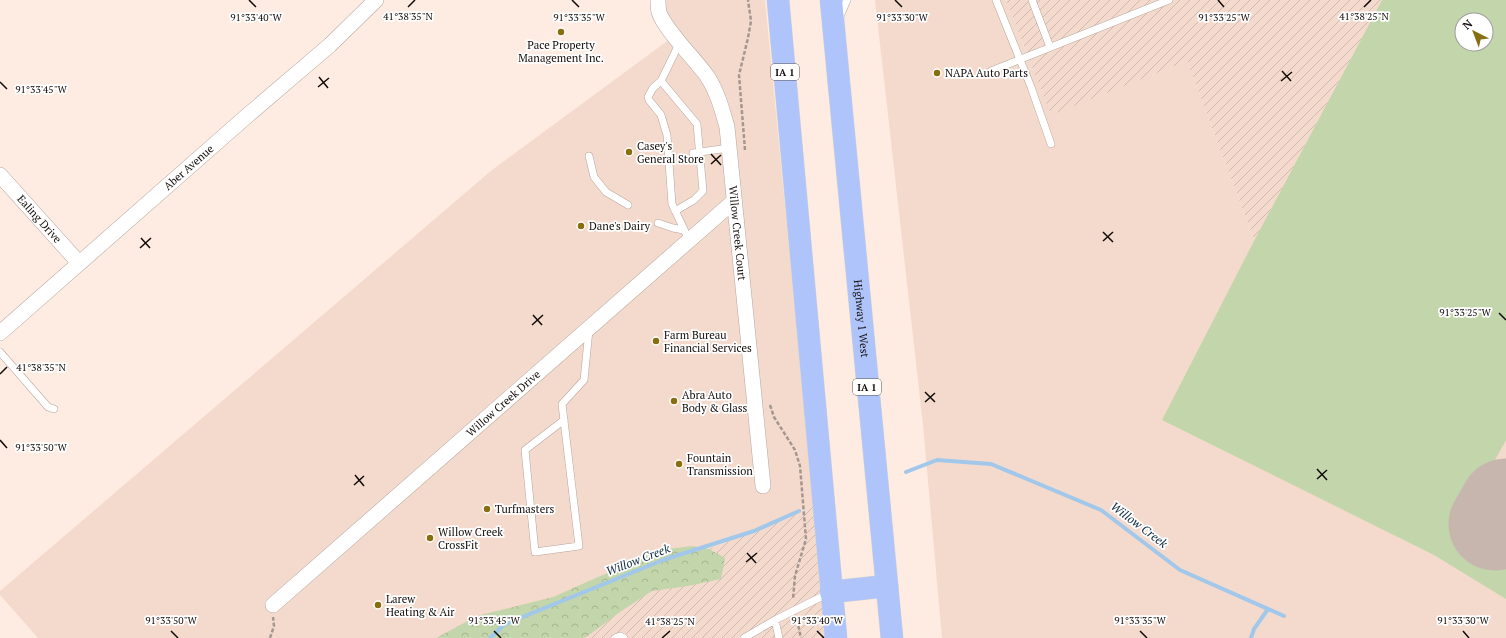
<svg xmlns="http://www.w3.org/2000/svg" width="1506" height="638" font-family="'PT Serif',serif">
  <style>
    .built { fill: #f4dacd; fill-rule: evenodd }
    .industrial { fill: url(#industrial-furrows) }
    .grass { fill: #c3d5aa; fill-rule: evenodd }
    .forest { fill: url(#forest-crowns) }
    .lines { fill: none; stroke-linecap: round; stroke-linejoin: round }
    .stream { stroke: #a1c8ea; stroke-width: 4 }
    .runway { stroke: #c6b6ae; stroke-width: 93 }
    .service-casing { stroke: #b7a59b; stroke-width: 8 }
    .minor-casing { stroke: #b7a59b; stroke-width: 16 }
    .primary-casing { stroke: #d4d3d3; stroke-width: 23 }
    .path { stroke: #a59790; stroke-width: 2.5; stroke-dasharray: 4 2; stroke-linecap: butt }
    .service { stroke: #fff; stroke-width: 7 }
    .minor { stroke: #fff; stroke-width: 15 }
    .primary { stroke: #afc4fb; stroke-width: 22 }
    .ticks { fill: none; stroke: #110b08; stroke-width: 1.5 }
    .poi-dot { fill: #876e0e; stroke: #fff; stroke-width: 1.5 }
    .labels { text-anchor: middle; stroke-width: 3.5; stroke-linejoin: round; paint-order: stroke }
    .shield { fill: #fff; stroke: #585452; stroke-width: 1 }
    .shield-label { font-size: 10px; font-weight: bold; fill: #110b08 }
    .poi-label { font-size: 11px; fill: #110b08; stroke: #fff; text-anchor: start }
    .street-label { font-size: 11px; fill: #110b08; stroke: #fff }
    .water-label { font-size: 12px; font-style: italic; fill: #0d2b43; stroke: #fff }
    .ticks-label { font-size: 10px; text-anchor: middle; fill: #110b08; stroke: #fff; stroke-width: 3.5; stroke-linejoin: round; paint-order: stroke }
  </style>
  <defs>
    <pattern id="industrial-furrows" width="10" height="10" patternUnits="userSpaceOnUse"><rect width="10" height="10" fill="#f4dacd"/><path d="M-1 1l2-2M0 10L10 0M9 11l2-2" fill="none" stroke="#d0baaf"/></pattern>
    <pattern id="forest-crowns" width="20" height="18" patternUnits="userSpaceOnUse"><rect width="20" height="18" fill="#c3d5aa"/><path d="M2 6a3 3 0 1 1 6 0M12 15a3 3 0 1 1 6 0" fill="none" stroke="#a6b691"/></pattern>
  </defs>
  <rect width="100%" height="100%" fill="#feebe1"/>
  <!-- built -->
  <path class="built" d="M658 0H765L814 505 754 531 487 638H38L0 595V591L492 170 674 36Z
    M875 0H1006L1051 114 1187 61 1252 234 1254 241 1382 0H1506V638H942L923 425ZM1462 20H1486V44H1462Z"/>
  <!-- industrial -->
  <path class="industrial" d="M1006 0H1382L1254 241 1252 234 1187 61 1051 115Z
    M814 505 826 638H487L754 531Z"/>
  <!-- grass -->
  <path class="grass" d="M1382 0H1506V440L1468 509 1506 530V599L1434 555 1162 420 1254 241ZM1462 20H1486V44H1462Z"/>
  <!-- forest -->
  <path class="forest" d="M692 546 709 549 725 558 721 579 688 586 652 591 620 612 585 638H436L477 616 553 597 659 550Z"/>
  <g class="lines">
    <!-- stream -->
    <path class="stream" d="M906 472 937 460 991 464 1101 510 1180 570 1284 616
      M490 638 505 624 663 560 754 531 799 511
      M1251 638 1254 629 1268 609"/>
    <!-- runway -->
    <path class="runway" d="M1495 524 1506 505"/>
    <defs>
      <path id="service" d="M996 0 1031 87 1051 144
        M1032 0 1050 47
        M839 19 847 0
        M680 42 661 81 653 88 648 97 649 100 661 115 667 135 672 204 689 240
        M991 71 1169 0
        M661 81 697 124 703 191 694 200 675 211
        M693 153 729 148
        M589 156 594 177 606 192 628 205
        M658 223 673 228 684 230
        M0 352 48 407 54 409
        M564 420 525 450 535 552 579 546 562 404 584 380 589 330
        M775 620 779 638
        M615 638 620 636 624 638
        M744 638 775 620 829 593"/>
      <g id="minor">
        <path id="s1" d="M658 0C658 4 658 8 659 12 664 29 695 59 707 76 717 91 722 109 727 127L763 486"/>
        <path id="s2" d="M0 175 79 263"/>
        <path id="s3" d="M0 333 248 115 330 45 376 0"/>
        <path id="s4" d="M273 605 734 201"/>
      </g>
      <g id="primary">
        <path d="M778 0 836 638"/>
        <path id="s5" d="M831 0 892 638"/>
        <path d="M831 592 887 586"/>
      </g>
    </defs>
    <!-- service casing -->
    <use href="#service" class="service-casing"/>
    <!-- minor casing -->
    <use href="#minor" class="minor-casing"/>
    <!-- primary casing -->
    <use href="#primary" class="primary-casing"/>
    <!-- path -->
    <path class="path" d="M745 150 739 75 748 38 751 21 748 0
      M770 405 774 417 795 450 800 466 806 539 795 576 793 599
      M797 620 801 638
      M270 638 274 626 273 617"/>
    <!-- service -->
    <use href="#service" class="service"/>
    <!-- minor -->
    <use href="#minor" class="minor"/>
    <!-- primary -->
    <use href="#primary" class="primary"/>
  </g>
  <!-- ticks -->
  <path class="ticks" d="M249 0 256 7M572 0 579 7M895 0 902 7M1218 0 1224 7M408 7 415 0M1364 7 1371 0M1282 71 1291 81M319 77 328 88M1281 81 1292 72M0 82 7 89M318 87 329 78M711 154 721 165M711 164 721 155M1103 232 1113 242M141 238 150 248M1103 241 1113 232M140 248 151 238M1499 313 1506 320M533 315 542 325M532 325 543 315M0 374 7 367M925 392 935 402M925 402 935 393M0 440 7 448M1317 469 1327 480M355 475 364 486M1317 479 1327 470M354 485 364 476M747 553 756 563M746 562 757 553M171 631 178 638M494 631 501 638M817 631 824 638M1140 631 1147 638M1463 631 1469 638M662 638 670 631"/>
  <!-- markers -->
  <g class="poi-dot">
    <circle cx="561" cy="32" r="4"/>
    <circle cx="937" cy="73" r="4"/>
    <circle cx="629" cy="152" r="4"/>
    <circle cx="581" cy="226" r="4"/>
    <circle cx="656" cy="341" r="4"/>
    <circle cx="674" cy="401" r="4"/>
    <circle cx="679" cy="464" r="4"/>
    <circle cx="487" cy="509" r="4"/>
    <circle cx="430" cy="538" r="4"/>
    <circle cx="378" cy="605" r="4"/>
  </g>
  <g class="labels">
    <!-- shield labels -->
    <g class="shield">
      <rect x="771" y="64" width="28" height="16" rx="3"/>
      <rect x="853" y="379" width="28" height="16" rx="3"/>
    </g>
    <g class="shield-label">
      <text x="785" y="76">IA 1</text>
      <text x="867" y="391">IA 1</text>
    </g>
    <!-- poi labels -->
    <g class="poi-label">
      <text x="561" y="49" text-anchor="middle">Pace Property<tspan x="561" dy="13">Management Inc.</tspan></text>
      <text x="945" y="77">NAPA Auto Parts</text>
      <text x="637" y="150">Casey's<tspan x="637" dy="13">General Store</tspan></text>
      <text x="589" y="230">Dane's Dairy</text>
      <text x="664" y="339">Farm Bureau<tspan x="664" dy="13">Financial Services</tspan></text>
      <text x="682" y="399">Abra Auto<tspan x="682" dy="13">Body &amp; Glass</tspan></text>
      <text x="687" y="462">Fountain<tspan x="687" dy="13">Transmission</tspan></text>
      <text x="495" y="513">Turfmasters</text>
      <text x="438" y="536">Willow Creek<tspan x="438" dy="13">CrossFit</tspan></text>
      <text x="386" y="603">Larew<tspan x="386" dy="13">Heating &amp; Air</tspan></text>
    </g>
    <!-- street labels -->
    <g class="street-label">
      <text dy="4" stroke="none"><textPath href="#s3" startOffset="251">Aber Avenue</textPath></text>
      <text dy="4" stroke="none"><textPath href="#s2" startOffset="59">Ealing Drive</textPath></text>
      <text dy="4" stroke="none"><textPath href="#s1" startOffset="254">Willow Creek Court</textPath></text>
      <text dy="4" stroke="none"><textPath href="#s5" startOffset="320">Highway 1 West</textPath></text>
      <text dy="4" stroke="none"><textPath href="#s4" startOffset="306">Willow Creek Drive</textPath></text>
    </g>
    <!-- water labels -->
    <g class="water-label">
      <text transform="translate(1139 525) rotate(37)" y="4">Willow Creek</text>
      <text transform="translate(638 560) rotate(-21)" y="4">Willow Creek</text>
    </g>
  </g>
  <g class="ticks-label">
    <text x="408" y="20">41°38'35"N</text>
    <text x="1364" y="20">41°38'25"N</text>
    <text x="1224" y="21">91°33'25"W</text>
    <text x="256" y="21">91°33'40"W</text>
    <text x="579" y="21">91°33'35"W</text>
    <text x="902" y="21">91°33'30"W</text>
    <text x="41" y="93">91°33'45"W</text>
    <text x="1465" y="316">91°33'25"W</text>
    <text x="41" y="371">41°38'35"N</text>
    <text x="41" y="451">91°33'50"W</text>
    <text x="171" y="624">91°33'50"W</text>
    <text x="494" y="624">91°33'45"W</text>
    <text x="817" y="624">91°33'40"W</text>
    <text x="1140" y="624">91°33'35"W</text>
    <text x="1463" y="624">91°33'30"W</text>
    <text x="670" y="625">41°38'25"N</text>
  </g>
  <!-- north arrow -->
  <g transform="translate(1474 32) rotate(318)"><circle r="19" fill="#ffffff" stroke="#a09d9c"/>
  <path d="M0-3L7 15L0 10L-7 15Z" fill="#876e0e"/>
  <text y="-6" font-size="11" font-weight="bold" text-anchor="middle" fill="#110b08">N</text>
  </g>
</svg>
